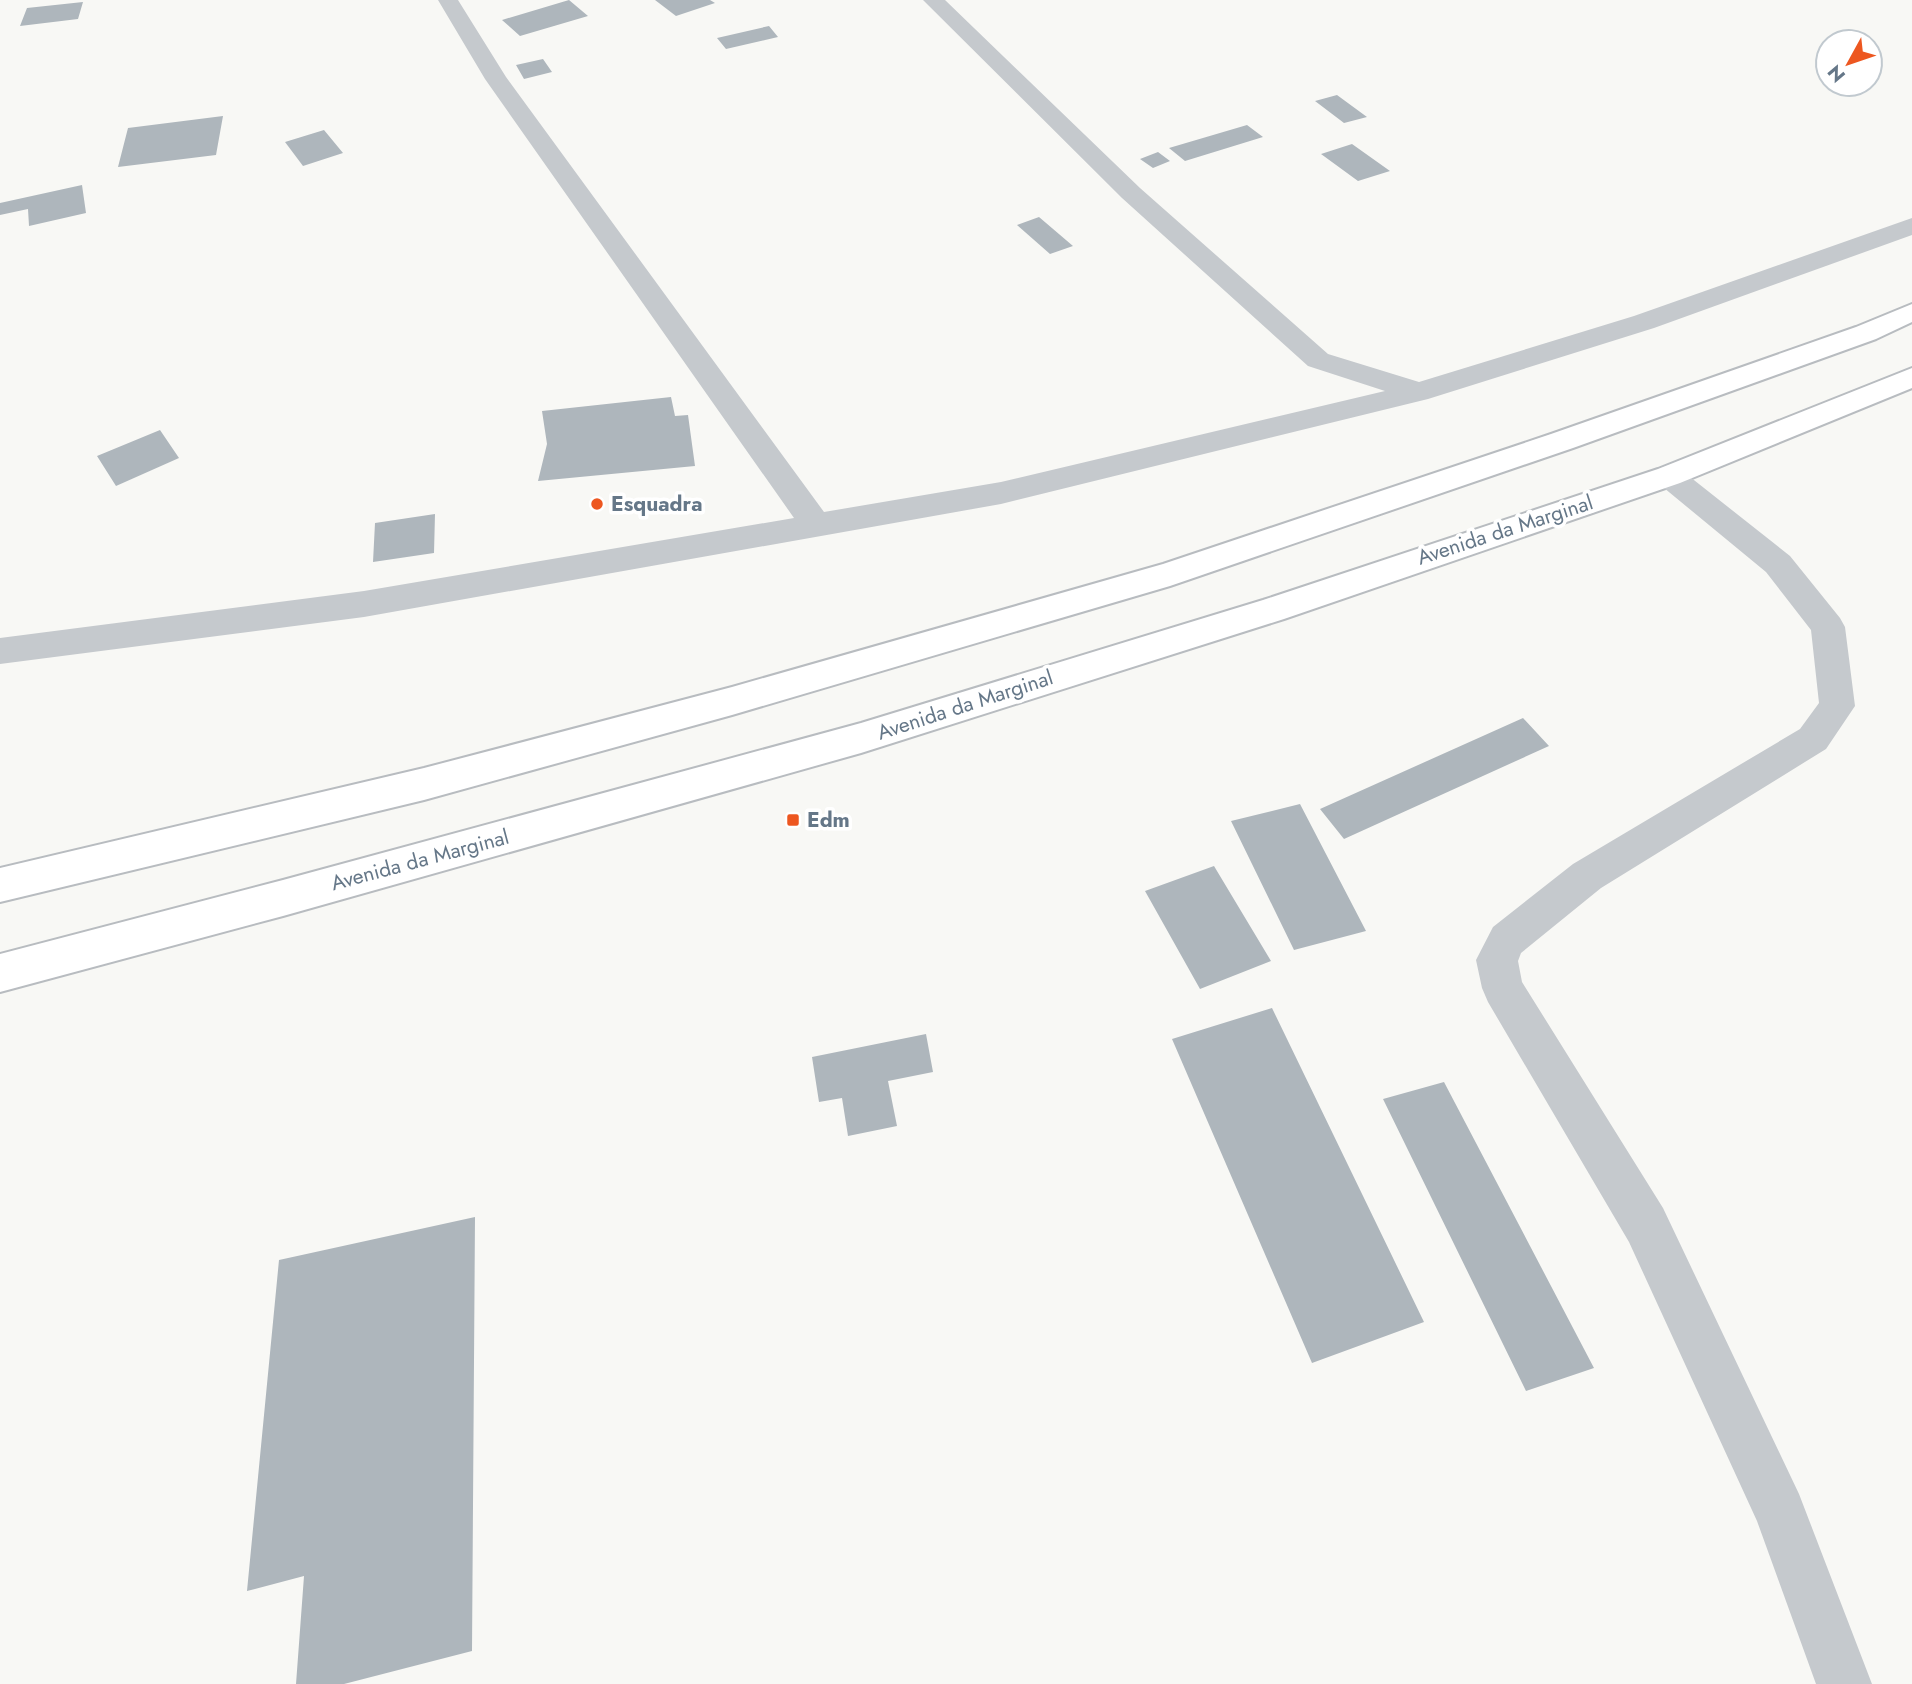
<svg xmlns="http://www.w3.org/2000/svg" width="1912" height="1684" font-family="Jost,sans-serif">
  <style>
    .building { fill: #aeb6bc }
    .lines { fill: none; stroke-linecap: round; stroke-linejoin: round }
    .major-casing { stroke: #b8bcc0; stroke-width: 4 }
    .minor { fill: #c5c9cd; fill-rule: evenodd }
    .major { fill: #fff; fill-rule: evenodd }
    .poi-dot { fill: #ed5720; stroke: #fff; stroke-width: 2.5 }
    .labels { text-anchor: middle; stroke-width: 7; stroke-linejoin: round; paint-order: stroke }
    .poi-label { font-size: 21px; font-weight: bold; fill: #657788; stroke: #fff; text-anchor: start }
    .street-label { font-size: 21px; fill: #657788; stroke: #fff }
  </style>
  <rect width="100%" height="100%" fill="#f8f8f5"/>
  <!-- building -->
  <path class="building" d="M569 0 588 16 520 36 502 20Z
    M655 0H710L715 3 676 16Z
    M83 2 78 19 20 26 27 8Z
    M769 26 778 37 726 49 717 38Z
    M543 59 552 72 524 79 516 65Z
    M1337 95 1367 117 1344 123 1315 101Z
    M223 116 216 155 118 167 128 128Z
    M1247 125 1263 137 1185 161 1169 148Z
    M324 130 343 153 303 166 285 142Z
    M1352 144 1390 171 1358 181 1321 154Z
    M1158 152 1170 161 1153 168 1140 159Z
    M82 185 86 213 29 226 28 209 0 215V203Z
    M1039 217 1073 246 1050 254 1017 225Z
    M671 397 675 416 688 415 695 466 538 481 547 444 542 411Z
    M160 430 179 458 116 486 97 456Z
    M435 514 434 553 373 562 375 523Z
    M1523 718 1549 746 1344 839 1320 809Z
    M1300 804 1366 931 1294 950 1231 821Z
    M1214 866 1271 961 1200 989 1145 891Z
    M1272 1008 1424 1322 1312 1363 1172 1039Z
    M926 1034 933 1072 888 1081 897 1126 848 1136 842 1098 819 1102 812 1057Z
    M1444 1082 1594 1368 1526 1391 1383 1099Z
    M475 1217 472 1651 344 1684H296L304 1576 247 1591 279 1260Z"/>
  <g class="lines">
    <defs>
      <path id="major" d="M1912 304V322L1876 339 1573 448 1170 586 732 715 424 800 0 902V868L424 768 732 687 1163 564 1551 434 1856 327Z
        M1912 368V388L1680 483 1284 619 861 753 283 916 0 992V954L283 880 861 723 1263 600 1658 469Z"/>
    </defs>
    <!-- major casing -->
    <use href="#major" class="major-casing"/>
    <!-- minor -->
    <path class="minor" d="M438 0H458L506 77 824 512 1001 482 1385 391 1308 366 1122 198 923 0H945L1140 188 1328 354 1419 382 1634 316 1912 218V235L1654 328 1428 399 1001 504 364 617 0 664V638L364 591 794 518 485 79Z
      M1669 465 1680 469 1790 556 1840 618 1845 627 1855 706 1826 749 1601 888 1521 953 1518 961 1522 982 1663 1208 1799 1494 1872 1684H1816L1757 1521 1629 1242 1488 1002 1482 988 1476 960 1493 927 1573 864 1800 729 1819 703 1811 630 1766 572 1658 483 1654 476 1658 469Z"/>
    <!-- major -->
    <use href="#major" class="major"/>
  </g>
  <!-- markers -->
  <g class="poi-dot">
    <circle cx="597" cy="504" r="7"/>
    <rect x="786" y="813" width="14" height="14" rx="3.5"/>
  </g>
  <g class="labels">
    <!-- poi labels -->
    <g class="poi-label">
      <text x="611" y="511">Esquadra</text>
      <text x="807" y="827">Edm</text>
    </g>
    <!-- street labels -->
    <g class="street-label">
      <text transform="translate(1505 530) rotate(-18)" y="7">Avenida da Marginal</text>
      <text transform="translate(965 705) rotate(-18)" y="7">Avenida da Marginal</text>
      <text transform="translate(420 860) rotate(-15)" y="7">Avenida da Marginal</text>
    </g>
  </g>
  <!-- north arrow -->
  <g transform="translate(1849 63) rotate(230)"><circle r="33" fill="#ffffff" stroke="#c1c9cf" stroke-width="2"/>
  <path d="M0-5L12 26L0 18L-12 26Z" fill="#ed5720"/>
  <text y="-10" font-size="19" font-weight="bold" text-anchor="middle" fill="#657788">N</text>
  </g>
</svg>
